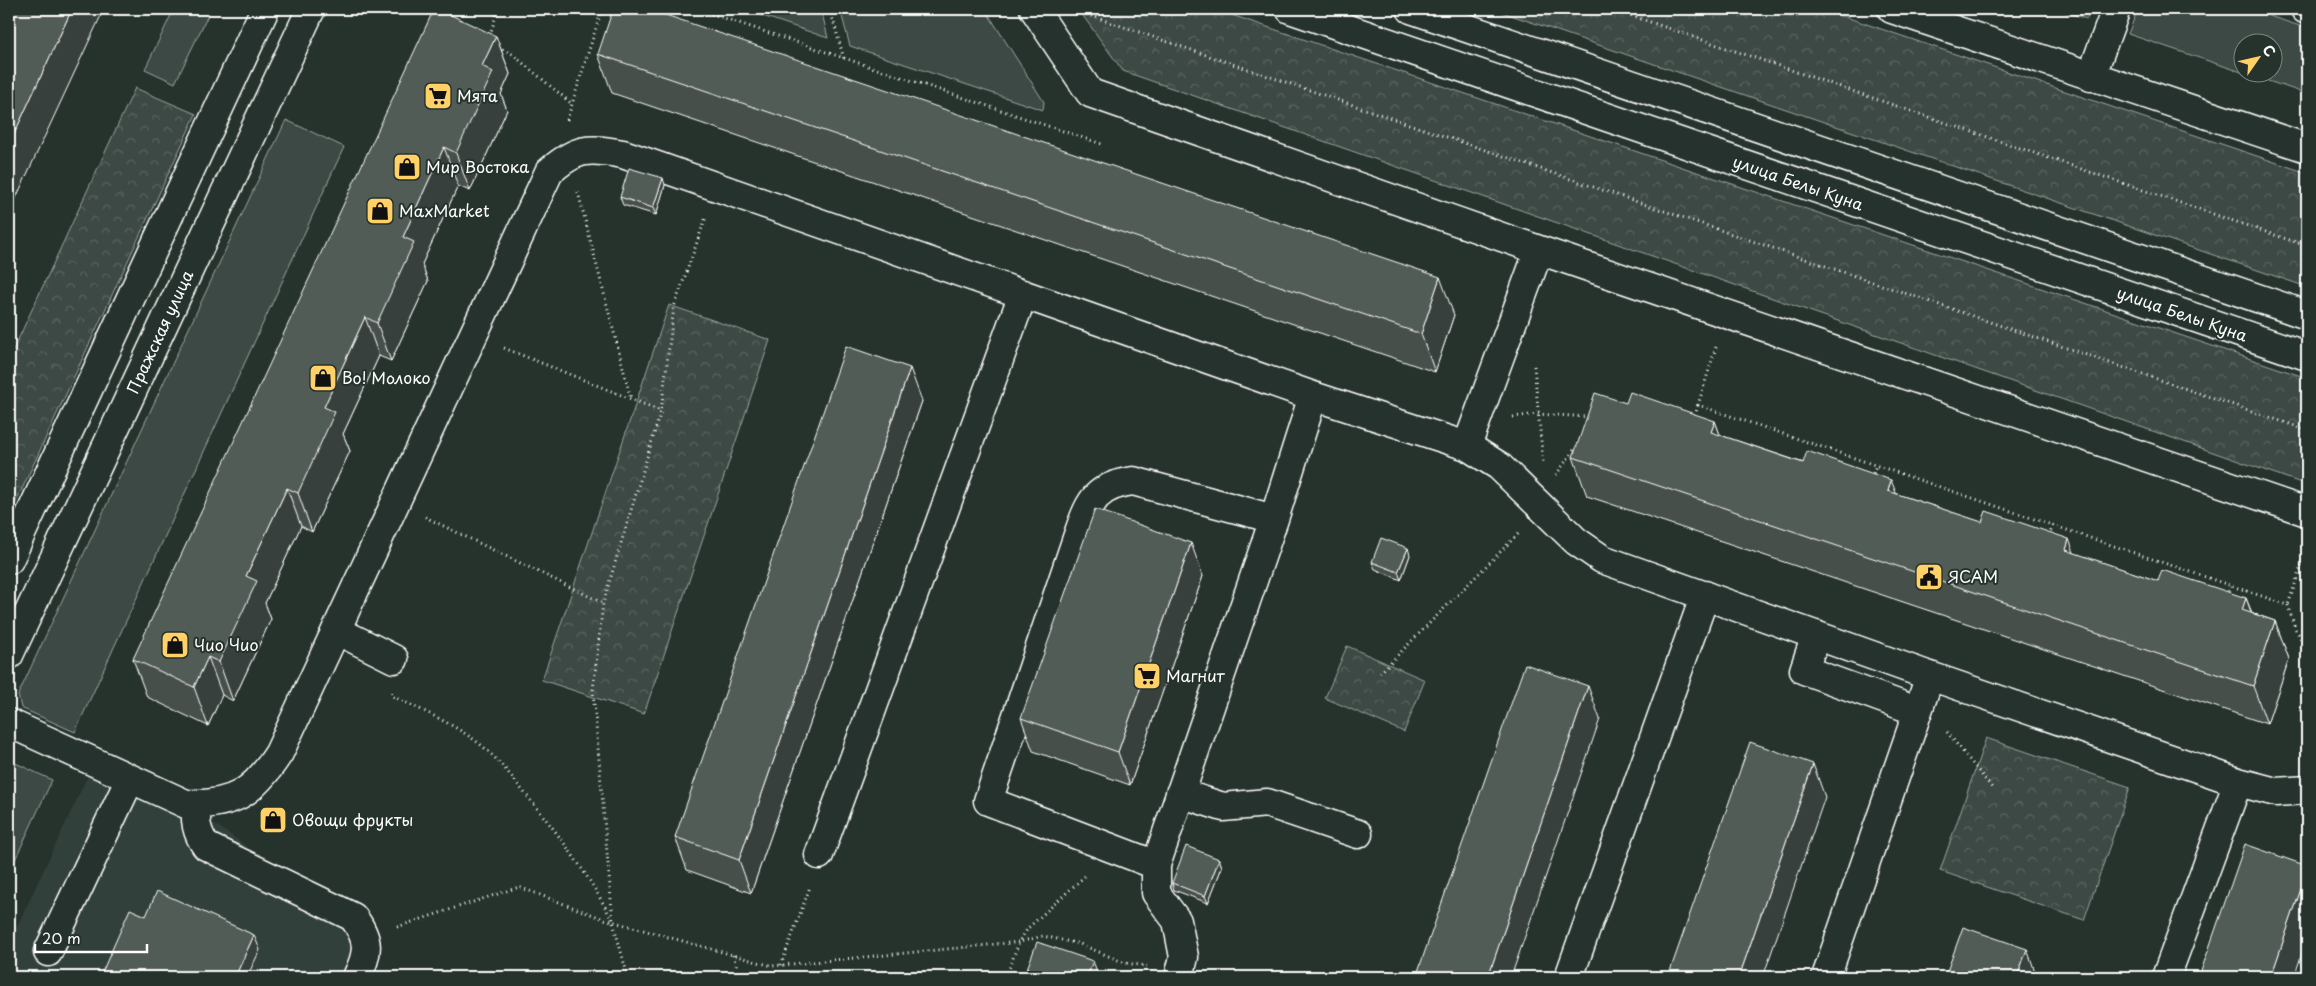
<svg xmlns="http://www.w3.org/2000/svg" width="2316" height="986" font-family="'Playpen Sans',sans-serif">
  <style>
    .built { fill: #333f3a }
    .grass { fill: #3e4944; stroke: #9ea4a2; fill-rule: evenodd }
    .forest { fill: url(#forest-crowns); stroke: #9ea4a2 }
    .lines { fill: none; stroke-linecap: round; stroke-linejoin: round }
    .minor-casing { stroke: #fff; stroke-width: 31 }
    .path { stroke: #fff; stroke-width: 3; stroke-dasharray: 1 4; stroke-linecap: butt }
    .minor { stroke: #26332d; stroke-width: 28 }
    .wall { fill: #464f4b; stroke: #fff }
    .shaded-wall { fill: #39403d; stroke: #fff }
    .building { fill: #515c57; stroke: #fff }
    .labels { text-anchor: middle; stroke-width: 4; stroke-linejoin: round; paint-order: stroke }
    .poi-label { font-size: 16px; fill: #fff; stroke: #26332d; text-anchor: start }
    .street-label { font-size: 16px; fill: #fff; stroke: #26332d }
  </style>
  <defs>
    <pattern id="forest-crowns" width="20" height="18" patternUnits="userSpaceOnUse" patternTransform="scale(1.25)"><rect width="20" height="18" fill="#3e4944"/><path d="M2 6a3 3 0 1 1 6 0M12 15a3 3 0 1 1 6 0" fill="none" stroke="#5b6460"/></pattern>
  </defs>
  <rect width="100%" height="100%" fill="#26332d"/>
  <filter id="ink" filterUnits="userSpaceOnUse"><feTurbulence type="fractalNoise" baseFrequency=".02" numOctaves="2"/><feDisplacementMap in="SourceGraphic" scale="10" xChannelSelector="R" yChannelSelector="G"/><feConvolveMatrix kernelMatrix="1 2 1 2 8 2 1 2 1" color-interpolation-filters="sRGB"/></filter>
  <g filter="url(#ink)">
    <!-- built -->
    <path class="built" d="M92 767 219 827 351 920 359 977H9V944Z"/>
    <!-- grass -->
    <path class="grass" d="M174 9H211L175 83 145 69Z
      M742 9H821L828 38Z
      M840 9H985L1044 102 1043 110 850 46Z
      M2056 9H2090L2087 19Z
      M2138 9H2248L2306 28 2307 94 2128 34ZM2274 42V72H2244V42Z
      M286 120 344 147 75 732 21 708 18 695Z
      M9 760 52 780 9 873Z"/>
    <!-- forest -->
    <path class="forest" d="M1078 9H1214L2307 378V485L1123 71Z
      M1493 9H1822L2307 173V287Z
      M135 88 196 114 9 517V359Z
      M669 305 770 340 644 714 542 680Z
      M1347 646 1425 680 1404 732 1325 698Z
      M1986 738 2130 787 2084 920 1940 871Z"/>
    <g class="lines">
      <defs>
        <path id="minor" d="M1034 9 1090 93 1539 250 2307 512
          M1290 9 2307 356
          M1411 9 2307 315
          M1892 9 2307 148
          M2305 9H2306
          M2091 77 2116 9
          M1467 446 1539 250
          M9 560 265 9
          M336 630 394 659
          M1816 635 1804 670 1917 711
          M9 655 311 9
          M9 723 186 804C234 806 254 792 279 753L549 172C577 147 588 148 623 154L1313 396 1467 446 1499 466 1576 541 1602 559 1930 676 2238 782 2276 792 2307 790
          M1180 793 1223 807 1267 803 1358 834
          M196 804C195 821 196 832 206 846L353 917C370 940 369 952 357 977
          M819 855 1023 294
          M1156 865 988 801 1079 532C1090 500 1097 486 1133 481L1274 519
          M48 952 130 779
          M1179 977 1184 957 1177 921 1156 893V865L1274 519 1313 396
          M1569 977 1705 595
          M1826 977 1930 676
          M2166 977 2238 782"/>
      </defs>
      <!-- minor casing -->
      <use href="#minor" class="minor-casing"/>
      <!-- path -->
      <path class="path" d="M697 9 1102 144
        M830 9 844 59
        M1612 9 2307 246
        M1077 11 2307 430
        M490 35 498 9
        M498 47 512 54 572 104
        M567 120 602 9
        M578 192 631 399
        M1716 347 1698 405 2288 605 2307 548
        M504 348 661 411
        M1534 366 1543 462
        M1695 416 1698 405
        M1513 417 1537 414 1589 417
        M1556 475 1579 443
        M1872 478 1876 465
        M425 517 603 603
        M2049 536 2053 525
        M2227 596 2231 585
        M2288 605 2295 628 2307 650
        M1380 673 1519 533
        M392 692V696C419 709 448 721 473 739 493 753 508 772 523 791 557 832 588 873 612 920
        M1947 732 1993 789
        M397 927 519 887 604 919 772 966 1019 942 1043 936 1080 944 1125 963 1147 966
        M733 955 740 977
        M781 965 810 887
        M628 977 613 922 593 690 603 603 661 411 674 307 706 217
        M1006 977 1019 942 1028 928 1086 875"/>
      <!-- minor -->
      <use href="#minor" class="minor"/>
    </g>
    <!-- wall -->
    <path class="wall" d="M496 36 510 74 501 94 507 110 470 191 458 186 422 264 428 281 391 361 379 356 343 434 350 451 312 532 301 526 265 603 271 619 233 701 222 695 208 726 147 697 133 659Z
      M598 54 1454 315 1435 372 612 93Z
      M665 185 656 215 623 205 620 197Z
      M922 401 751 893 687 870 675 837Z
      M1626 403 1715 421 1720 435 2158 581 2246 598 2252 613 2275 621 2289 659 2267 724 1587 496 1573 457Z
      M1410 555 1401 580 1375 569 1372 562Z
      M1203 576 1130 785 1033 751 1021 718Z
      M1219 859 1222 867 1208 903 1174 890 1172 883Z"/>
    <!-- shaded-wall -->
    <path class="shaded-wall" d="M72 9H104L9 213V145Z
      M496 36 510 74 501 94 507 110 470 191 456 153 482 66Z
      M444 147 458 186 422 264 428 281 391 361 377 323 403 237Z
      M663 178 665 185 656 215 653 208Z
      M1440 277 1454 315 1435 372 1421 334Z
      M365 317 379 356 343 434 350 451 312 532 298 493 324 407Z
      M910 368 922 401 751 893 739 860Z
      M1715 421 1729 459 1711 432Z
      M1891 480 1906 518 1888 491Z
      M287 488 301 526 265 603 271 619 233 701 219 662 246 576Z
      M2069 539 2083 577 2066 550Z
      M1191 543 1203 576 1130 785 1118 752Z
      M1408 548 1410 555 1401 580 1398 572Z
      M2246 598 2260 637 2242 610Z
      M2275 621 2289 659 2267 724 2253 686Z
      M208 657 222 695 208 726 194 687Z
      M1588 686 1600 719 1511 977H1488Z
      M1813 764 1825 797 1763 977H1739Z
      M1219 859 1222 867 1208 903 1205 896Z
      M2307 871V939L2294 977H2271Z
      M254 935 260 950 247 977H235Z
      M2027 949 2037 977H2017Z
      M1093 961 1099 977H1087Z"/>
    <!-- building -->
    <path class="building" d="M9 9H72L9 145Z
      M434 9H438L496 36 482 66 493 72 456 153 444 147 403 237 414 242 377 323 365 317 324 407 335 412 298 493 287 488 246 576 257 581 219 662 208 657 194 687 133 659Z
      M613 9H648L1440 277 1421 334 598 54Z
      M629 168 663 178 653 208 620 197Z
      M846 346 910 368 739 860 675 837Z
      M1630 392 1715 421 1711 432 1803 463 1807 451 1891 480 1888 491 1982 522 1986 511 2069 539 2066 550 2158 581 2162 570 2246 598 2242 610 2275 621 2253 686 1573 457 1595 393 1626 403Z
      M1095 509 1191 543 1118 752 1021 718Z
      M1381 538 1408 548 1398 572 1372 562Z
      M1525 664 1588 686 1488 977H1416Z
      M1750 742 1813 764 1739 977H1668Z
      M2245 844 2307 866V871L2271 977H2199Z
      M1186 846 1219 859 1205 896 1172 883Z
      M157 891 254 935 235 977H100L130 909 146 916Z
      M1963 927 2027 949 2017 977H1945Z
      M1037 942 1093 961 1087 977H1024Z"/>
  </g>
  <!-- icons -->
  <defs>
    <symbol id="supermarket-square" viewBox="-11 -11 22 22"><rect x="-9" y="-9" width="18" height="18" rx="4" fill="#ffd166" stroke="#26332d"/><path d="M-6-5.5h2.5l.6 2H6L4.5 2H-2.5L-4.4-4H-6ZM-1.5 3.2a1.3 1.3 0 1 0 .1 0ZM3 3.2a1.3 1.3 0 1 0 .1 0Z" fill="#111"/></symbol>
    <symbol id="shop-square" viewBox="-11 -11 22 22"><rect x="-9" y="-9" width="18" height="18" rx="4" fill="#ffd166" stroke="#26332d"/><path d="M-5-2.5h2.3a2.7 3.5 0 0 1 5.4 0H5L5.5 6h-11ZM-1.5-2.5h3a1.5 2.3 0 0 0-3 0Z" fill="#111"/></symbol>
    <symbol id="civic-square" viewBox="-11 -11 22 22"><rect x="-9" y="-9" width="18" height="18" rx="4" fill="#ffd166" stroke="#26332d"/><path d="M-.6-6.5H3V-4.5H.6V-3L4-1V1h2V6H-6V1h2V-1L-.6-3ZM-1.2 2.5V6h2.4V2.5Z" fill="#111"/></symbol>
  </defs>
  <g fill-rule="evenodd">
    <use href="#supermarket-square" x="422" y="80" width="32" height="32"/>
    <use href="#shop-square" x="391" y="151" width="32" height="32"/>
    <use href="#shop-square" x="364" y="195" width="32" height="32"/>
    <use href="#shop-square" x="307" y="362" width="32" height="32"/>
    <use href="#civic-square" x="1913" y="561" width="32" height="32"/>
    <use href="#shop-square" x="159" y="629" width="32" height="32"/>
    <use href="#supermarket-square" x="1131" y="660" width="32" height="32"/>
    <use href="#shop-square" x="257" y="804" width="32" height="32"/>
  </g>
  <g class="labels">
    <!-- poi labels -->
    <g class="poi-label">
      <text x="457" y="102">Мята</text>
      <text x="426" y="173">Мир Востока</text>
      <text x="399" y="217">MaxMarket</text>
      <text x="342" y="384">Во! Молоко</text>
      <text x="1948" y="583">ЯСАМ</text>
      <text x="194" y="651">Чио Чио</text>
      <text x="1166" y="682">Магнит</text>
      <text x="292" y="826">Овощи фрукты</text>
    </g>
    <!-- street labels -->
    <g class="street-label">
      <text transform="translate(1798 183) rotate(19)" y="6">улица Белы Куна</text>
      <text transform="translate(2182 314) rotate(19)" y="6">улица Белы Куна</text>
      <text transform="translate(160 332) rotate(-65)" y="6">Пражская улица</text>
    </g>
  </g>
  <!-- margin -->
  <rect width="2316" height="986" fill="none" stroke="#26332d" stroke-width="30"/>
  <rect x="15" y="15" width="2286" height="956" fill="none" stroke="#fff" stroke-width="2" filter="url(#ink)"/>
  <!-- north arrow -->
  <g transform="translate(2258 58) rotate(56)"><circle r="24" fill="#26332d" stroke="#7d8581"/>
  <path d="M0-4L9 19L0 12L-9 19Z" fill="#ffd166"/>
  <text y="-8" font-size="14" font-weight="bold" text-anchor="middle" fill="#ffffff">С</text>
  </g>
  <!-- scale -->
  <path d="M35 944v8h112v-8" fill="none" stroke="#ffffff" stroke-width="2.5"/>
  <text x="42" y="944" font-size="15" fill="#ffffff" stroke="#26332d" stroke-width="4" paint-order="stroke">20 m</text>
</svg>
